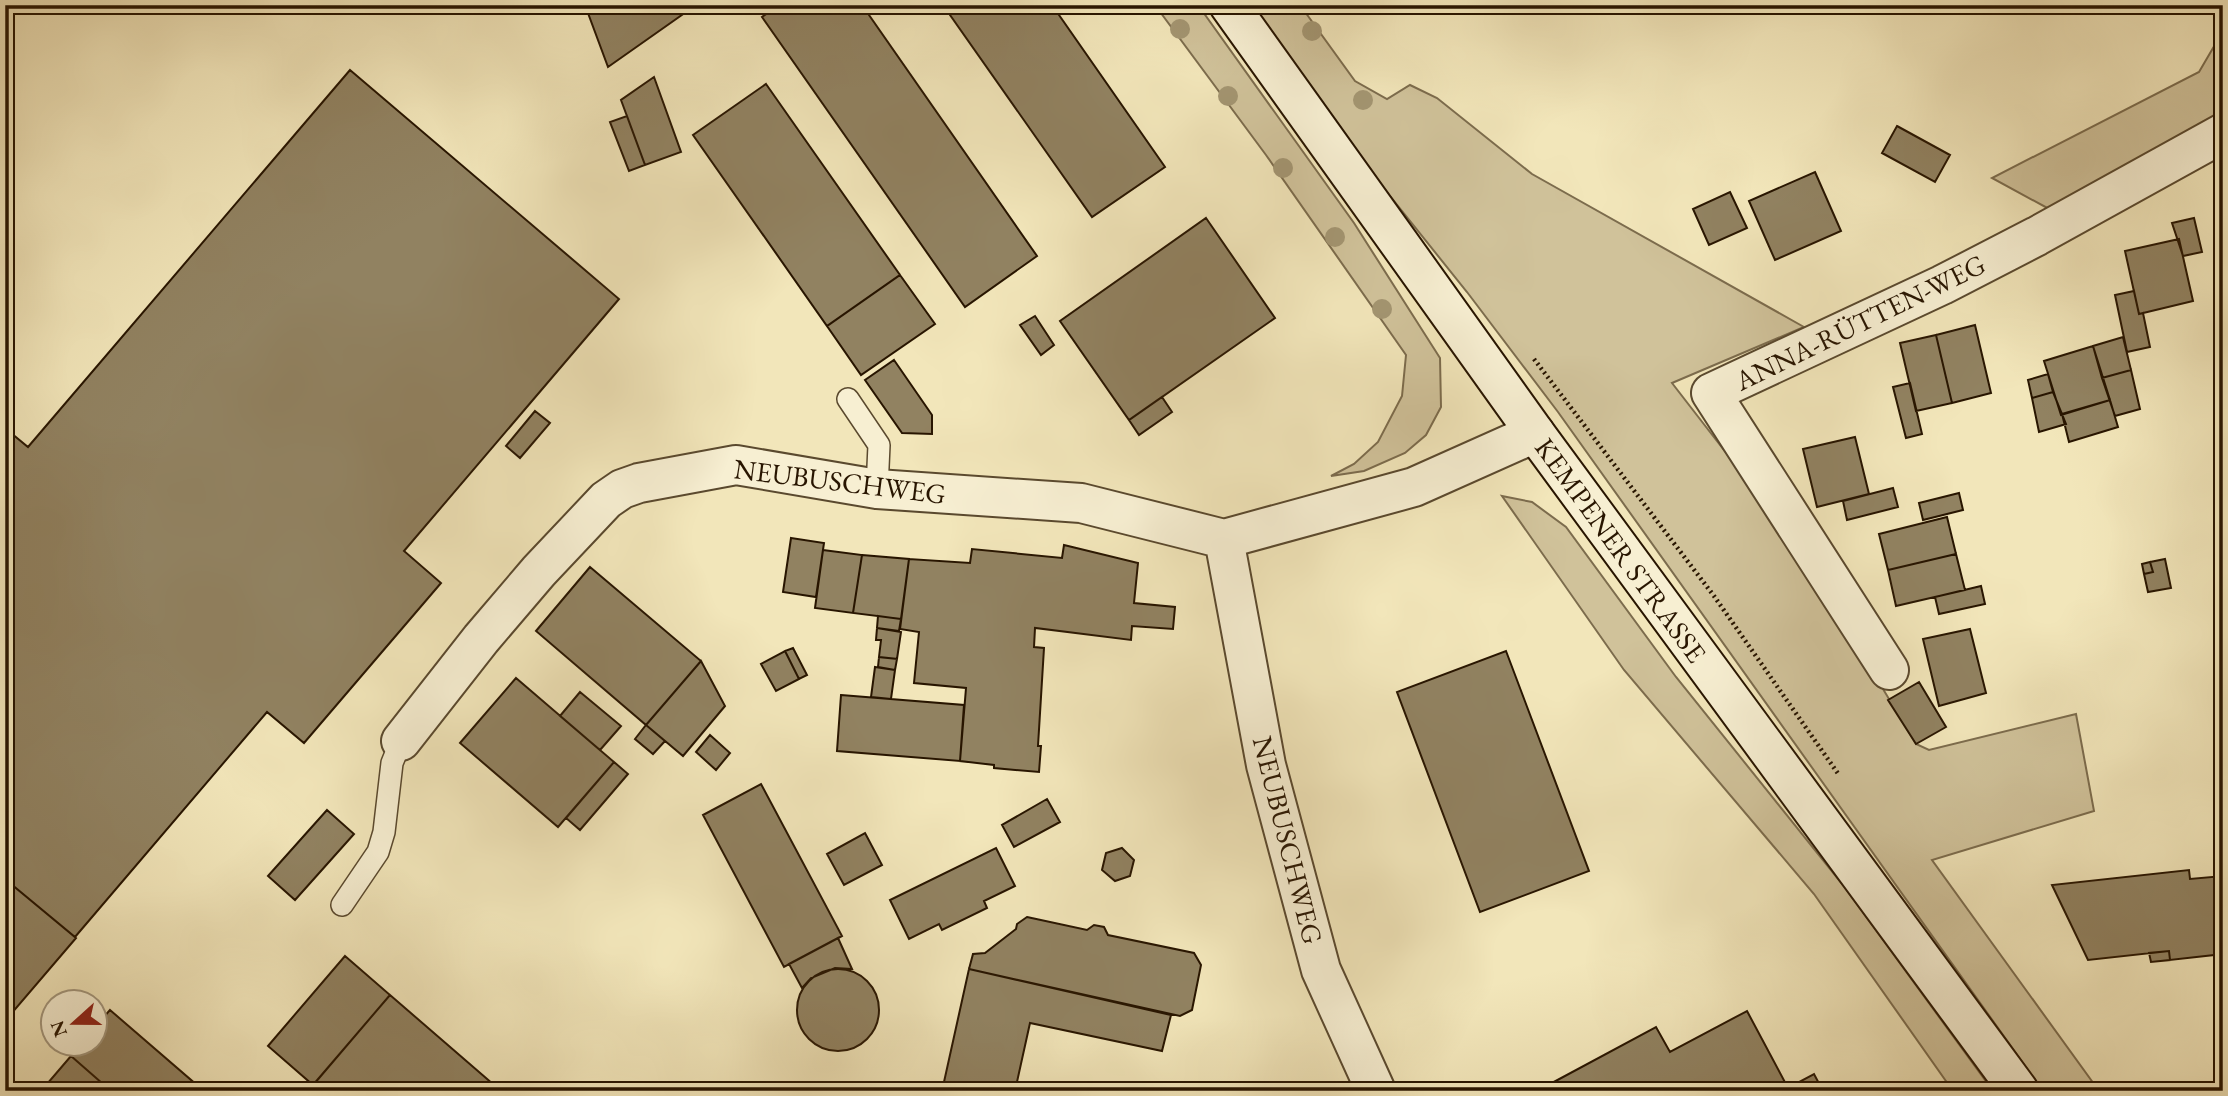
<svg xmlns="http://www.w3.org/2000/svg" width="2228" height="1096" font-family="'EB Garamond',serif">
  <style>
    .green { fill: #d0c29a; stroke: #7c6c4d; stroke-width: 2 }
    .building { fill: #918261; stroke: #281500; stroke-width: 2 }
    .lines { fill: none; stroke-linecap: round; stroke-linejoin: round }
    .lane-casing { stroke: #5a492e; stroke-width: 24 }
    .street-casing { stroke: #5a492e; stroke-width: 42 }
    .secondary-casing { stroke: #281500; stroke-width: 42 }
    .path { stroke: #281500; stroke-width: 4.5; stroke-dasharray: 2 3.5; stroke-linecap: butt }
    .lane { stroke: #f7efd2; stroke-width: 21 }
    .street { stroke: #f7efd2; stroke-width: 38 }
    .secondary { stroke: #f7efd2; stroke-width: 38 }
    .tree { fill: #a39571 }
    .labels { text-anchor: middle; stroke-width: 5; stroke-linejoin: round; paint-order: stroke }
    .street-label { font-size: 28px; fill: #281500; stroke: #f7efd2 }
  </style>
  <rect width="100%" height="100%" fill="#f2e6ba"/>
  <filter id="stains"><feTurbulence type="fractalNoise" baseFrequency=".00286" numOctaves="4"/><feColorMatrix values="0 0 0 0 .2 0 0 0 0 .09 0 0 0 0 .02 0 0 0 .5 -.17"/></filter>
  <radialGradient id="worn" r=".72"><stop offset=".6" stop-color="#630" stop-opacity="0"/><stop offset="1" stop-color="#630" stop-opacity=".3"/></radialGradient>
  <!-- green -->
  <path class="green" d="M1155 5H1198L1354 223 1440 358 1441 407 1426 435 1405 453 1364 471 1331 476 1354 464 1378 442 1402 396 1406 355 1266 155Z
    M1252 5H1300L1355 81 1387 99 1410 85 1437 98 1532 174 1804 327 1672 383 1727 454 1856 644 1916 744 1929 750 2076 714 2094 811 1932 860 2099 1091H2043L1558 412 1467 292 1373 175Z
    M2223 31V118L2051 210 1992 178 2199 72Z
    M1502 496 1532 502 1566 527 1676 677 1843 885 1993 1091H1953L1814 894 1624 670Z"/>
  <!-- building -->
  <path class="building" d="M585 5H696L608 67Z
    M779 5H862L1037 256 965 307 762 17Z
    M943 5H1052L1165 167 1092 217Z
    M350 70 619 299 404 551 441 583 304 743 267 712 75 937 5 879V428L28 447Z
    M654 77 681 152 645 165 621 100Z
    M766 84 900 275 827 326 693 135Z
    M627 116 645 165 629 171 610 122Z
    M1897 126 1950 155 1935 182 1882 153Z
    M1815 172 1841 231 1775 260 1749 201Z
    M1730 192 1747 228 1709 245 1693 209Z
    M1206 218 1275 318 1129 420 1060 321Z
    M2194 218 2202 252 2183 256 2172 223Z
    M2179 239 2193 301 2139 314 2125 251Z
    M900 275 935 324 861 375 827 326Z
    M2134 291 2139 314 2143 313 2150 347 2127 352 2115 295Z
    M1035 316 1054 345 1041 355 1020 325Z
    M1975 325 1991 393 1952 403 1936 335Z
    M1936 335 1952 403 1916 411 1900 343Z
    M2123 337 2131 370 2102 378 2093 346Z
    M2093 346 2110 400 2061 415 2044 361Z
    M894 360 932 415V434L902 433 865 380Z
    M2131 370 2140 409 2115 416 2102 378Z
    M2048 374 2053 392 2032 398 2028 380Z
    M1910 383 1922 434 1906 438 1893 387Z
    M2053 392 2066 424 2039 432 2032 398Z
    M1162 397 1172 412 1139 435 1129 420Z
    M2110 400 2118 427 2069 442 2062 414Z
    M535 411 550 423 520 458 506 446Z
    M1855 437 1869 494 1817 507 1803 449Z
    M1893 488 1898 507 1847 520 1843 501Z
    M1959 493 1963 510 1923 520 1919 503Z
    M1947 517 1956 554 1888 570 1879 534Z
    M791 538 824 543 816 597 783 592Z
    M1064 545 1138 563 1134 603 1175 607 1173 629 1132 626 1131 640 1035 628 1034 647 1044 648 1038 746H1041L1039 772 994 768V765L960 761 966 688 914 683 919 632 900 629 909 559 970 563 972 549 1062 558Z
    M823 550 862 555 853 613 815 608Z
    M1956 554 1965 590 1896 606 1888 570Z
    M862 555 909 559 901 619 853 613Z
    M2165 559 2171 588 2148 592 2144 574 2153 572 2150 562Z
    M2150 562 2153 572 2144 574 2142 564Z
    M590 567 701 661 646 725 536 631Z
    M1981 586 1985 604 1939 614 1935 597Z
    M878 616 901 619 899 631 877 628Z
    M877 628 901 632 897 659 879 657 881 640H876Z
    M1970 629 1986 693 1939 706 1923 639Z
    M793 648 807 675 799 679 785 651Z
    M785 651 799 679 776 691 761 664Z
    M1506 651 1589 871 1480 912 1397 692Z
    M879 657 897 659 895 670 878 667Z
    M701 661 725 706 683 756 646 725Z
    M875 667 895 670 891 699 871 697Z
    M516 678 614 762 558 827 460 743Z
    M1919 682 1946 727 1916 744 1888 700Z
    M580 692 621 726 600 750 560 716Z
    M841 695 964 705 960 761 837 751Z
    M646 725 665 741 653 754 635 739Z
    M710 735 730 753 716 770 696 752Z
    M614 762 628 774 580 830 566 818Z
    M761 784 842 936 784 967 703 815Z
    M1047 799 1060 822 1014 847 1002 825Z
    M327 810 354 834 295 900 268 876Z
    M865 833 882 865 844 885 827 854Z
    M996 848 1015 886 984 901 987 908 942 930 939 924 909 939 890 900Z
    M1122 848 1134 860 1130 876 1115 881 1102 870 1106 853Z
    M2189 870 2190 879 2223 876V954L2170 960 2169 951 2088 960 2052 885Z
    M5 879 76 938 5 1021Z
    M1027 917 1087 930 1094 925 1104 927 1108 935 1194 953 1201 965 1192 1010 1180 1016 969 969 973 954 985 953 1016 929 1017 924Z
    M838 938 852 969 835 968 811 978 802 988 789 964Z
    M2169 951 2170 960 2151 962 2149 953Z
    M345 956 390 995 313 1085 268 1046Z
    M797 1010a41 41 0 1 1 82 0a41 41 0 1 1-82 0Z
    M969 969 1171 1015 1162 1051 1030 1023 1015 1091H942Z
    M390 995 501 1091H322L314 1084Z
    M110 1010 198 1086 194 1091H111L71 1056 82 1044H94V1028Z
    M1747 1011 1788 1088 1814 1074 1823 1091H1537L1656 1027 1670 1052Z
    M71 1056 111 1091H41Z
    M1152 1085 1179 1091H1150Z"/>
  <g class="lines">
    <defs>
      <path id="lane" d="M848 399 879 445 877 489
        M342 905 378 852 384 832 392 763 401 741"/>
      <path id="street" d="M1224 539 1266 765 1321 970 1376 1091
        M1889 670 1711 393 1942 285 2037 236 2223 133
        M401 741 481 639 539 571 606 500 622 489 639 483 736 465 877 489 1081 503 1224 539 1414 487 1535 433"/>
      <path id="secondary" d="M1229 5 1535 433 2019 1091"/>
    </defs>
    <!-- lane casing -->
    <use href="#lane" class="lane-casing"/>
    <!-- street casing -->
    <use href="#street" class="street-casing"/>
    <!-- secondary casing -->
    <use href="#secondary" class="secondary-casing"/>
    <!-- path -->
    <path class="path" d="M1534 359 1714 596 1839 775"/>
    <!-- lane -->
    <use href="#lane" class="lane"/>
    <!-- street -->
    <use href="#street" class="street"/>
    <!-- secondary -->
    <use href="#secondary" class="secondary"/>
  </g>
  <!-- trees -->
  <g class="tree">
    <circle cx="1180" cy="29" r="10"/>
    <circle cx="1312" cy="31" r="10"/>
    <circle cx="1228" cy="96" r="10"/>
    <circle cx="1363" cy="100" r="10"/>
    <circle cx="1283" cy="168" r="10"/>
    <circle cx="1335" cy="237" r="10"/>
    <circle cx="1382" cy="309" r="10"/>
  </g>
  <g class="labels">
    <!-- street labels -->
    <g class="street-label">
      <text transform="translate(1860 322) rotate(-26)" y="10">ANNA-RÜTTEN-WEG</text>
      <text transform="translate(840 481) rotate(7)" y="10">NEUBUSCHWEG</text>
      <text transform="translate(1621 550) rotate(54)" y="10">KEMPENER STRASSE</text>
      <text transform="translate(1288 840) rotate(76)" y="10">NEUBUSCHWEG</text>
    </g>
  </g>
  <!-- margin -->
  <rect width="2228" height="1096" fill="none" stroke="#f2e6ba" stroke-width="28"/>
  <rect x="7" y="7" width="2214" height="1082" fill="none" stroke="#281500" stroke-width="3.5"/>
  <rect x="14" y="14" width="2200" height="1068" fill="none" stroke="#281500" stroke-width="2"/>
  <!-- north arrow -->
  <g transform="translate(74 1023) rotate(249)"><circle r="33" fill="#f7efd2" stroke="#a4987e" stroke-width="2"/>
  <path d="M0-5L12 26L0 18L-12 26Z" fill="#8f2418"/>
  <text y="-10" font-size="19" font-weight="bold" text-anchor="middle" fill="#281500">N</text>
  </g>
  <rect width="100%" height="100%" filter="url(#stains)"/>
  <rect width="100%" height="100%" fill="url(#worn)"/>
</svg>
